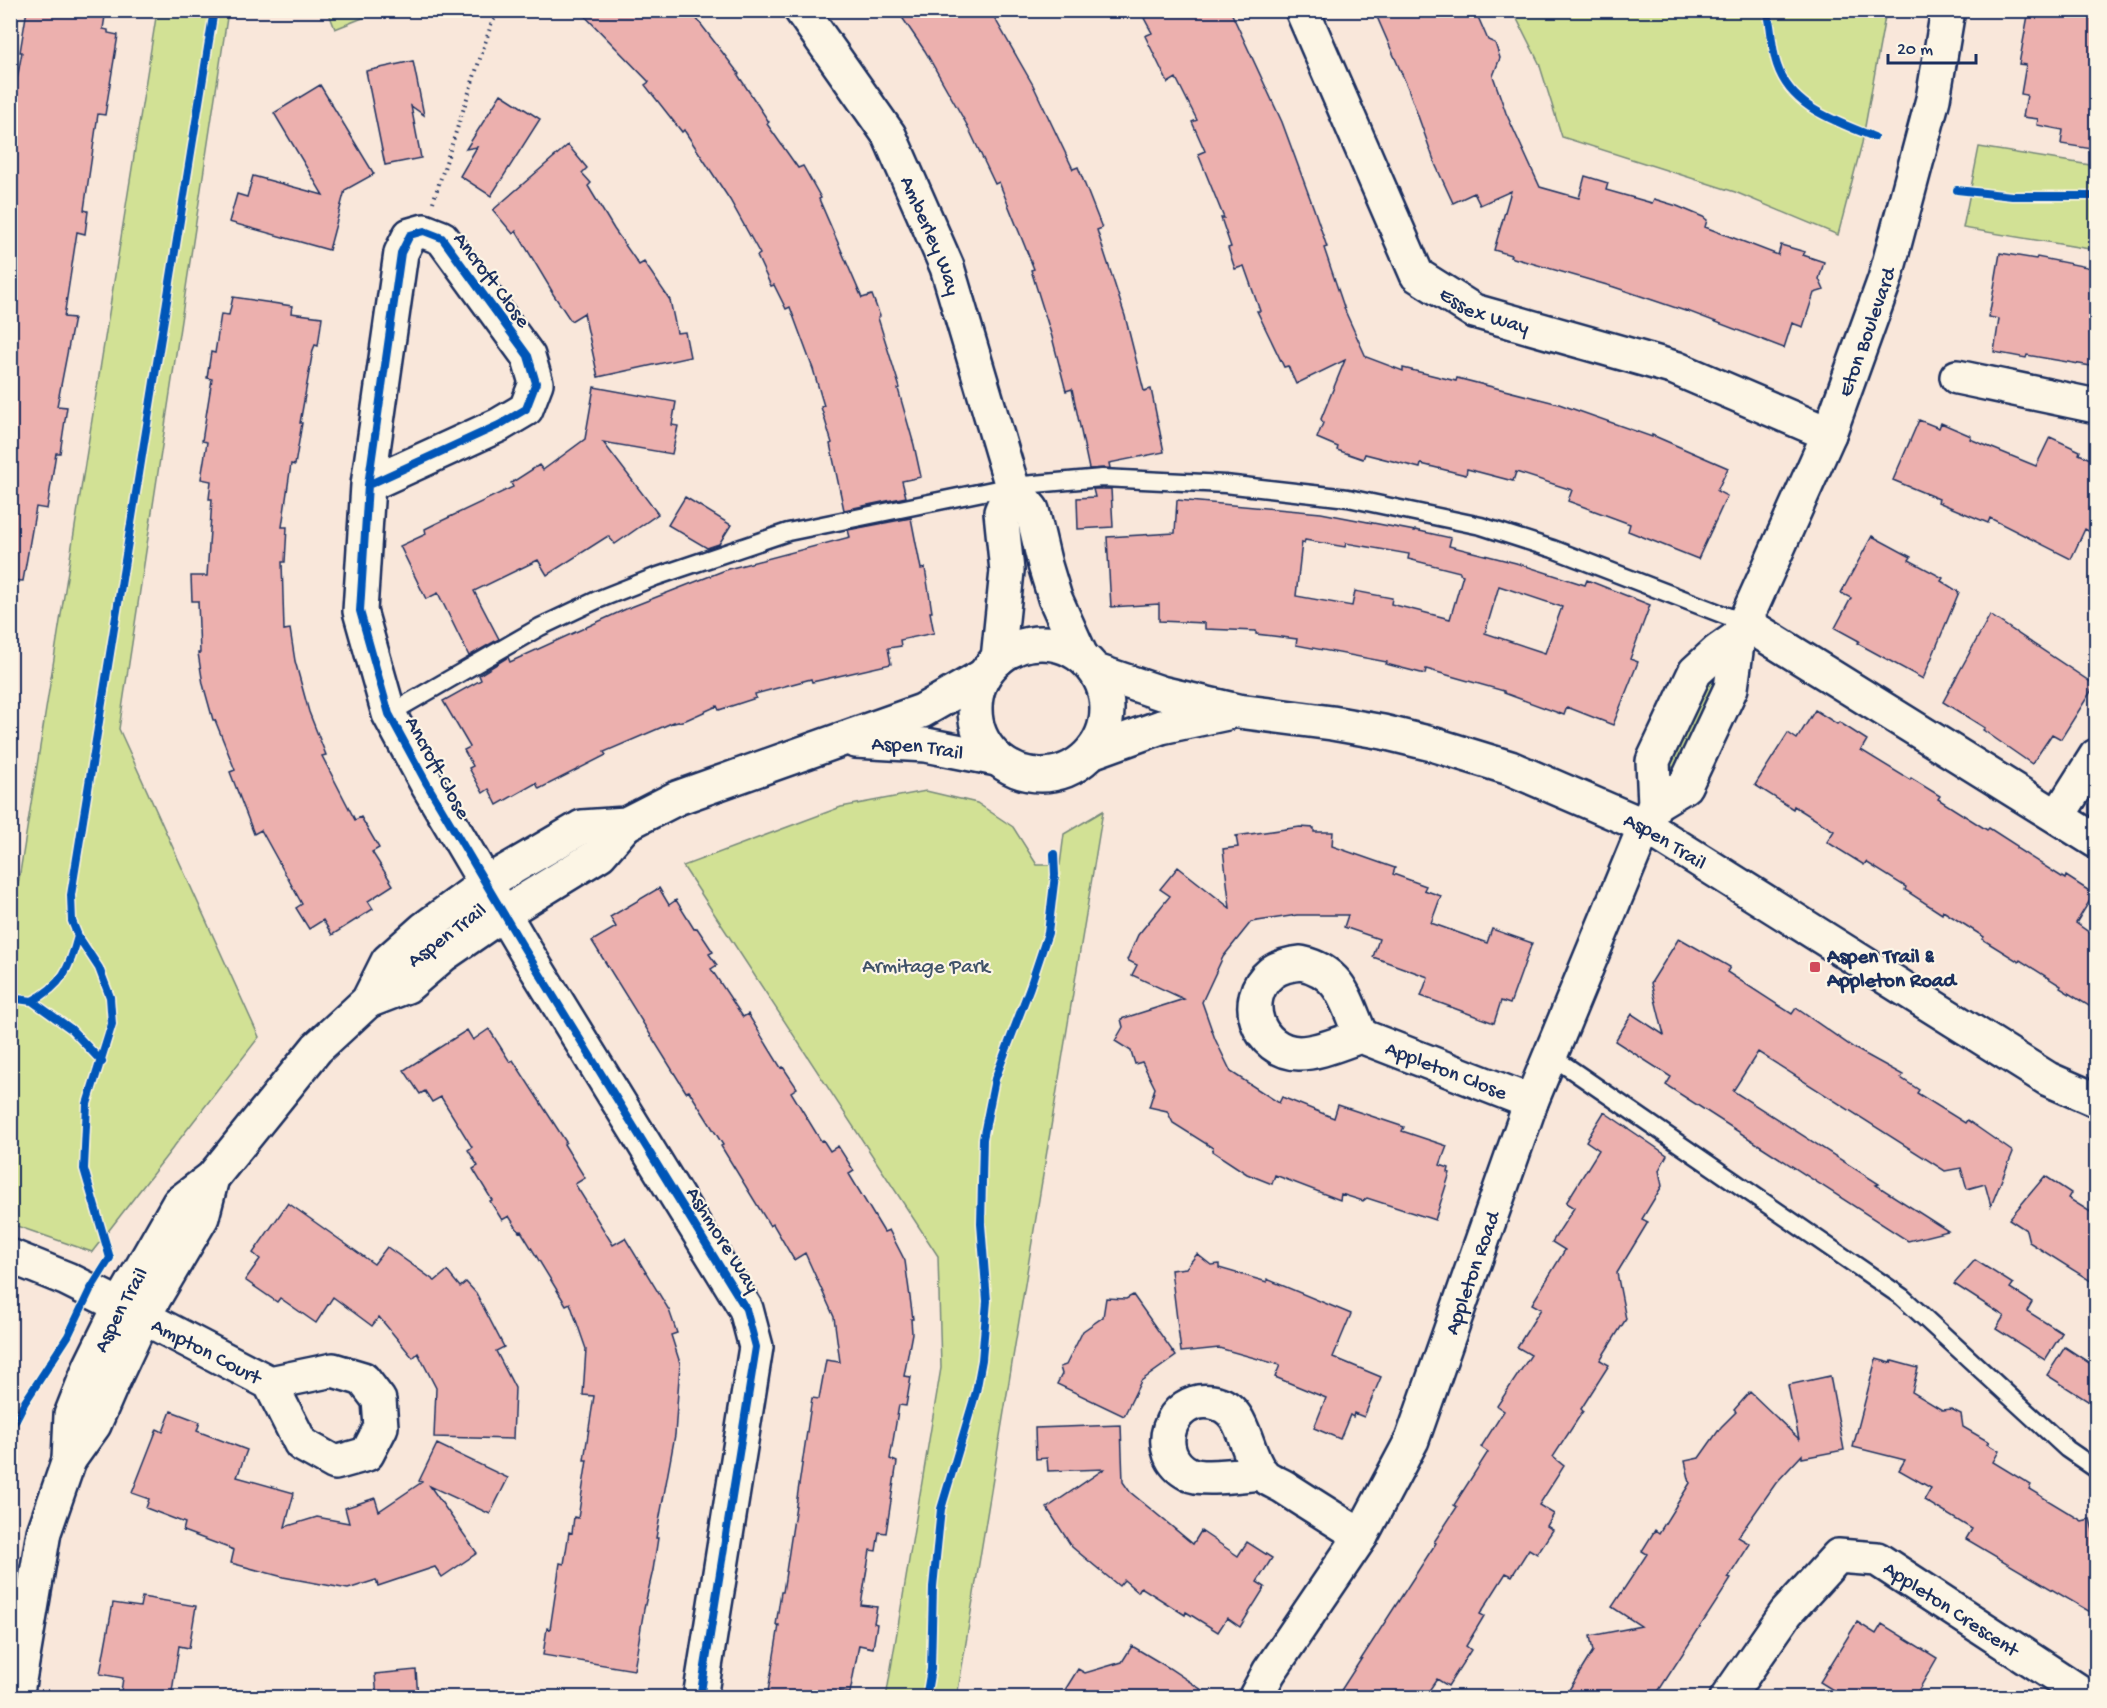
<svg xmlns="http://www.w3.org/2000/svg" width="2107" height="1708" font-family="'Gochi Hand',sans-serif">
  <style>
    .green { fill: #d2e195; stroke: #76887a; stroke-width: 1.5 }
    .building { fill: #ecb0ae; stroke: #1b2f5e; stroke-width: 1.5; fill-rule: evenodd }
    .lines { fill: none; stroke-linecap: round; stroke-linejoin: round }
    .service-casing { stroke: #1b2f5e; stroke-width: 21 }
    .minor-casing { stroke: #1b2f5e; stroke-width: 38 }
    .tertiary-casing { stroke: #1b2f5e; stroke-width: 38 }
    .path { stroke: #1b2f5e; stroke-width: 4; stroke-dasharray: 1.5 4.5; stroke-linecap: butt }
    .service { stroke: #fcf5e5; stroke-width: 16 }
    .minor { stroke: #fcf5e5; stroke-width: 33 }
    .tertiary { stroke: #fcf5e5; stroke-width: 33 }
    .cycleway-casing { stroke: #fcf5e5; stroke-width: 11 }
    .cycleway { stroke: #0057b8; stroke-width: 8 }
    .poi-dot { fill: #d1495b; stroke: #fcf5e5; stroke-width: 2 }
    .labels { text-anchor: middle; stroke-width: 4.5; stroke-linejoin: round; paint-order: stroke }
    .street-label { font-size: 21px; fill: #1b2f5e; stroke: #fcf5e5 }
    .poi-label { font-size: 21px; font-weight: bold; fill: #1b2f5e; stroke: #fcf5e5; text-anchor: start }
    .park-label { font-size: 21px; fill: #405369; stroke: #fcf5e5 }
  </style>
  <rect width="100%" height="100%" fill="#f9e7da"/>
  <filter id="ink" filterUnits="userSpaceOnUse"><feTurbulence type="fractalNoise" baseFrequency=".0167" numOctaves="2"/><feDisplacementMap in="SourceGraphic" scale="12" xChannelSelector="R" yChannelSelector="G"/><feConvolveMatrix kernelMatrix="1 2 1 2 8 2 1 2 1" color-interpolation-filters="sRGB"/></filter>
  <g filter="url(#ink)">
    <!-- green -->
    <path class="green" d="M157 11H228L119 729 259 1037 92 1252 11 1224V904H15Z
      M328 11H362L365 17 335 29Z
      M1513 11H1886L1862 143 1838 235 1735 192 1562 137 1539 63Z
      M1979 147 2096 166V250L1963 228Z
      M1710 681 1716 684 1675 770 1672 768 1670 762 1708 682Z
      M926 791 977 803 1013 827 1037 865H1060L1064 834 1103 811 957 1697 886 1698 941 1368 938 1256 683 866 841 807Z"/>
    <!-- building -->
    <path class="building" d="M27 10H106L103 29 108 30V33L118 35 105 115 98 114 84 210 88 211 85 234 77 232 64 317 74 318 57 406 67 407 60 453H56L47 509 36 507 23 581 10 580V118L22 52H20Z
      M579 10H690L739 74 738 75 769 122 767 124 798 168 803 166 821 198 819 199 862 298 872 295 880 316 878 318 900 388 898 389 914 445 921 477 902 481 906 497 844 510 830 444 832 443 821 407 824 406 813 369 790 307 786 309 774 285 771 286 757 256 760 254 730 200 684 130 682 132 645 85 649 82Z
      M897 10H990L1033 85 1073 169 1078 167 1102 228 1097 230 1125 316 1144 391 1151 389 1164 452 1109 463 1110 468 1089 469 1072 389 1066 391 1052 337 1031 270 1034 269 999 182 995 184 967 125 925 51Z
      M1160 10H1230L1282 122 1314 209 1327 247 1324 248 1346 313 1366 357 1403 371V368L1456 381 1457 378 1559 404 1652 437V435L1728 468 1717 491 1727 496 1698 559 1628 531 1630 524 1568 501 1572 490 1516 472 1513 481 1467 469 1466 475 1421 464 1420 468 1365 454 1363 459 1337 450 1338 447 1317 438 1323 423 1321 419 1345 360 1296 384 1288 366 1284 367 1257 311H1260L1244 266 1235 269 1228 248 1231 247 1221 218H1224L1198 154 1205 151 1192 122 1197 120 1176 78 1168 83 1145 36 1152 33 1144 18Z
      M1374 10H1475L1488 40 1495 43 1500 58 1493 76 1506 113 1540 187 1579 198 1585 176 1608 183 1606 190 1652 203 1654 199 1677 206 1703 217 1707 220 1705 227 1778 255 1781 245 1805 252 1803 255 1824 262 1819 279 1824 290 1814 293 1803 327 1792 323 1784 348 1685 310V311L1614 287 1510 257 1511 255 1494 250 1511 191 1480 205 1474 193 1453 203 1436 166 1408 88Z
      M2029 10H2097V124L2092 149 2061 144 2063 130 2037 125 2038 119 2023 117 2027 95 2021 94 2026 65 2019 64Z
      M413 61 424 115 411 106 421 158 385 165 366 71Z
      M320 85 374 174 345 190 329 250 229 222 237 194 247 197 253 176 323 195 274 113Z
      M501 94 540 119 491 196 460 176 477 147 466 149Z
      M568 145 587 168 582 173 591 183 588 186 614 229 639 265 644 262 670 300 677 333 685 332 690 357 598 377 584 313 571 321 551 291H552L516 231 513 234 493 210Z
      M2000 253 2036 259 2037 257 2097 269V367L2027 355 2026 358 1994 352 1999 319 1989 317Z
      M233 297 292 306 291 313 322 317 318 346 315 345 313 350 300 423H302L295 465 291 464 282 527H287L285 562H282L284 630 290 629 295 661 309 712 326 755 322 756 355 820 361 817 379 848 372 852 393 885 368 901 373 909 332 935 323 920 309 929 296 908 302 904 261 830 254 834 230 772 235 770 215 720H213L203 684 198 653H200L198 601H192L191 576H207L212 499H209L211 481 201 479 207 442 202 441 212 379 207 378 211 352 215 353 221 314 229 315Z
      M594 387 676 402 672 425 678 426 672 454 603 442 658 514 615 544 608 536 547 575 538 560 474 591 499 639 469 656 438 593 426 599 400 546 426 534 425 529 435 524 513 487 511 483 539 465 543 470 585 439Z
      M1919 420 1939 428 1941 423 1971 436 1970 439 2036 466 2050 437 2080 451 2079 454 2097 462V536L2085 529 2071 559 1990 518 1988 523 1938 502 1939 499 1893 480Z
      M1093 489H1111L1113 527 1078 529 1077 498 1095 497Z
      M685 497 731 525 719 544 707 548 668 525Z
      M1177 500 1321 513 1415 531V530L1451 538 1449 546 1516 563 1585 585 1587 580 1650 605 1630 659 1638 662 1613 725 1567 707 1564 715 1504 693V691L1426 669 1425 674 1386 664 1387 662 1296 645 1297 639 1256 634V631L1205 629V623L1159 621V604L1111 607 1107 537 1175 533ZM1305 540 1345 547 1346 543 1409 554 1408 559 1460 572V574L1463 575 1450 619 1391 604 1392 598 1355 591 1352 606 1296 596 1302 542 1304 543ZM1499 586 1562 607 1545 653 1485 633Z
      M911 518 921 569 925 568 932 612H930L934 633 900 640 901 646 888 648 891 664 812 682 811 679 755 694 756 698 719 710 717 706 686 720 674 723V722L604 752 606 755 539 789 536 783 497 805 489 789 483 793 469 768 473 766 464 750 470 747 443 701 481 680 479 675 508 657 510 662 626 609 728 569 850 537 848 530Z
      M1872 536 1911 557 1909 560 1943 578 1941 581 1959 592 1923 679 1857 643 1859 641 1835 628 1851 598 1841 593Z
      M1990 615 2095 685 2061 739 2052 734 2032 764 1983 730 1985 728 1943 702Z
      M1815 710 1837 724 1839 722 1867 740 1861 750 1910 780 1911 778 1940 796 1938 799 1987 830 1989 828 2017 846 2016 848 2065 879 2066 876 2094 894 2076 923 2097 938V1011L2060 988 2061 986 2020 960 2019 962 1982 939 1984 937 1943 911 1942 914 1905 890 1906 887 1866 862 1864 865 1827 842 1834 831 1794 806 1793 809 1755 785 1788 733 1797 739Z
      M1300 827 1314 828V832H1333L1332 846 1395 868 1393 874 1426 886 1424 890 1441 896 1431 923 1487 943 1492 929 1532 943 1510 1004 1501 1001 1494 1023 1421 996 1428 977 1373 957 1379 939 1344 927 1348 915H1297L1251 922 1223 957 1202 1002 1215 1039 1231 1072 1279 1103 1282 1097 1334 1118 1338 1105 1404 1127 1402 1131 1447 1146 1440 1165 1449 1168 1448 1172 1450 1173 1435 1220 1367 1198 1363 1201 1341 1194 1340 1200 1275 1175 1272 1184 1247 1174 1212 1151 1213 1148 1173 1123 1167 1111 1149 1107 1155 1088 1142 1062 1135 1064 1131 1051 1115 1041 1123 1027 1121 1019 1184 999 1132 975 1137 965 1127 960 1138 935 1170 896 1160 889 1178 867 1230 908 1223 849 1238 847 1236 836Z
      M659 888 669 905 676 900 694 929 697 928 713 952 709 954 717 965 711 969 743 1017 748 1014 781 1068 783 1067 797 1088 791 1092 821 1141 823 1140 830 1151 838 1146 854 1171 849 1174 884 1232 889 1230 905 1261 913 1319H911L912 1333 904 1376 911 1377 906 1406 899 1405 890 1459 897 1462 886 1533 879 1532 876 1551 870 1550 861 1605 877 1607 874 1623 877 1624 873 1648 859 1645 850 1693 839 1691 838 1698H767L779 1625H776L781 1592H783L812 1398 819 1399 826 1360 840 1362 834 1317 805 1253 794 1260 773 1224 770 1226 721 1146 723 1145 689 1091 686 1092 592 941 616 927 610 917Z
      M1679 938 1730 967 1727 972 1792 1014 1796 1008 1854 1048 1903 1075 1901 1078 1919 1090 1917 1093 1965 1123 1967 1120 2013 1152 1991 1206 1985 1184 1967 1189 1961 1168 1945 1171 1758 1052 1733 1091 1879 1184 1876 1185 1948 1231 1908 1241 1666 1085 1671 1077 1615 1041 1632 1014 1664 1035 1651 983Z
      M489 1029 510 1062 513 1060 566 1142 564 1144 585 1178 575 1184 613 1245 625 1238 669 1310 677 1333 671 1335 680 1363 675 1435 656 1538H658L653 1570 644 1609 634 1670 543 1655 547 1628 550 1629 560 1563 564 1564 569 1532 572 1533 574 1517 578 1518 587 1460H584L594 1396 583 1395 586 1349 570 1303 566 1305 521 1231 519 1232 509 1216 502 1220 490 1201 492 1200 473 1169 478 1166 468 1150 472 1147 441 1097 432 1102 425 1091 420 1094 404 1070 467 1030 473 1040Z
      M1604 1112 1667 1155 1659 1170 1662 1186 1642 1219 1648 1222 1617 1273 1626 1319 1600 1360 1609 1365 1581 1409 1583 1411 1553 1457 1564 1466 1539 1505 1554 1514 1547 1526 1553 1530 1537 1554 1529 1549 1512 1576 1506 1573 1480 1614 1484 1616 1466 1646 1471 1650 1448 1686 1437 1679 1424 1698H1336L1436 1543 1434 1542 1457 1507 1454 1505 1488 1452 1481 1447 1504 1411 1497 1406 1531 1355 1517 1347 1541 1309 1532 1304 1565 1250 1552 1242 1574 1208 1566 1203 1599 1150 1586 1141Z
      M2045 1176 2071 1193 2068 1198 2097 1216V1285L2029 1242 2026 1230 2009 1219Z
      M288 1203 374 1264 387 1247 435 1281 447 1271 460 1287 466 1282 476 1293 504 1347 496 1351 515 1388 513 1439 434 1437 436 1388 418 1353 413 1358 379 1317 372 1326 333 1297 316 1323 280 1298 277 1302 245 1280 260 1259 253 1253Z
      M1197 1254 1211 1265 1219 1264V1268L1267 1282V1279L1351 1314 1333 1357 1381 1377 1364 1417 1354 1413 1353 1417 1350 1415 1340 1439 1314 1428 1326 1398 1275 1377 1280 1365 1219 1348 1181 1352 1171 1270 1186 1268Z
      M1975 1260 2013 1284 2010 1288 2032 1302 2027 1311 2062 1333 2045 1360 1996 1329 2004 1316 1954 1284Z
      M1133 1295 1176 1356 1141 1381 1124 1416 1057 1384 1062 1374 1060 1367 1066 1365 1083 1331 1103 1317 1106 1298 1126 1299Z
      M2065 1347 2097 1368V1407L2047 1375Z
      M1876 1359 1891 1363 1892 1361 1918 1368 1912 1392 1942 1410 1951 1409 1961 1414 1963 1427 1989 1442 1987 1444 1999 1451 1993 1462 2031 1485 2029 1489 2082 1521 2090 1519 2097 1546V1616L1966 1539 1972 1529 1924 1500 1931 1488 1899 1470 1905 1460 1853 1447Z
      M1830 1376 1844 1450 1802 1458V1455L1776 1483 1738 1537 1750 1544 1728 1578 1731 1579 1654 1698H1564L1593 1651 1590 1636 1641 1626 1612 1607 1647 1554 1642 1551 1655 1530 1659 1533 1690 1483 1685 1461 1699 1458 1721 1427 1736 1412 1734 1410 1750 1392 1799 1439 1788 1385Z
      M171 1411 200 1422 197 1431 247 1450 237 1477 294 1493 285 1527 317 1517 349 1523 345 1508 375 1498 379 1511 422 1482 419 1481 437 1444 508 1478 490 1514 430 1486 477 1553 442 1577 435 1567 378 1586 376 1580 348 1589 283 1577 231 1563 234 1550 183 1531 185 1523 146 1508 149 1499 132 1493 157 1429 163 1432Z
      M1121 1425 1123 1482 1130 1492 1193 1544 1201 1531 1238 1556 1247 1542 1272 1558 1257 1582 1265 1587 1240 1627 1227 1618 1218 1632 1186 1612 1185 1615 1141 1587 1138 1592 1124 1580 1119 1586 1072 1547 1047 1508 1104 1469 1048 1471 1047 1458 1036 1459 1035 1428Z
      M142 1597 196 1606 189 1648 179 1646 171 1698H120L123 1678 100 1674 113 1603 140 1607Z
      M1857 1622 1876 1634 1882 1624 1937 1658 1914 1698H1846L1820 1682Z
      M1132 1646 1169 1668 1214 1698H1060L1078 1669 1085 1673 1122 1662Z
      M416 1670 418 1698H377L375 1674Z"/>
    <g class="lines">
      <defs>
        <path id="service" d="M389 714 540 627 597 600 655 577 788 532 1012 486 1102 478 1225 484 1348 498 1481 526 1553 549 1745 623
          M1550 1055 1902 1297 2067 1449 2096 1469"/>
        <g id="minor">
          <path id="s1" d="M1302 10 1417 275 1474 311 1675 368 1829 434"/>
          <path d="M1957 377 2096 406"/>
          <path d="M368 485 499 425 526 409 536 383 528 356 442 238 424 231 410 235 401 253 368 485 360 611 389 714 427 784 525 950 746 1309 756 1347 700 1698"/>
          <path d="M1745 623 2096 841"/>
          <path d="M2058 816 2096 756"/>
          <path d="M1301 963C1342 972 1346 1002 1361 1036 1342 1042 1319 1053 1299 1053 1258 1052 1239 999 1271 973 1280 966 1290 964 1301 963Z"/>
          <path id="s2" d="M1361 1036 1531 1102"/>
          <path id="s3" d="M143 1317 270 1383 301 1444 335 1463 367 1454 381 1427 379 1400 363 1379 333 1370 270 1383"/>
          <path d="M1262 1473C1244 1474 1204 1481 1189 1474 1150 1455 1169 1395 1212 1402 1246 1407 1243 1449 1261 1473 1266 1479 1277 1483 1284 1487 1310 1504 1336 1520 1361 1536"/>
          <path id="s4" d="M1255 1698 1269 1672 1361 1536 1412 1440 1531 1102 1645 826"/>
          <path id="s5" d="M1727 1698 1786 1613 1838 1556 1877 1559 2089 1698"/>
        </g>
        <g id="tertiary">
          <path id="s6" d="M801 10 889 135 947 267 1012 486 1032 510 1045 565 1055 598 1081 656"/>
          <circle cx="1041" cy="709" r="66"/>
          <path d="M998 659 1007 571 1001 512 1012 486"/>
          <path id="s7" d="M1096 671 1161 693 1238 711 1332 723 1383 732 1432 744 1510 768 1645 826 2048 1079 2096 1100"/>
          <path id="s8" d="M855 741 926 745 997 759"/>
          <path d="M1094 751 1161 727 1227 713"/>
          <path id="s9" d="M1655 804 1685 786 1731 688 1738 637 1829 434 1885 279 1933 99 1948 10"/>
          <path d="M1648 821 1655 804 1653 761 1695 672 1718 651 1738 637"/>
          <path d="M368 1001 407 986 443 955 504 913 600 854 626 824"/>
          <path d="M10 1256 67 1279 139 1315"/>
          <path d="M69 1460 94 1425 113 1381 143 1317 202 1217 212 1178"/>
          <path id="s10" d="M16 1698 44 1532 69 1460 71 1415 90 1367 120 1306 179 1203 212 1178 317 1048 368 1001 388 961 424 929 486 883 582 827 626 824 677 798 922 711 983 676"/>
        </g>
      </defs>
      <!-- service casing -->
      <use href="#service" class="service-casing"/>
      <!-- minor casing -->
      <use href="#minor" class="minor-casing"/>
      <!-- tertiary casing -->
      <use href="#tertiary" class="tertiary-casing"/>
      <!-- path -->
      <path class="path" d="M433 202 492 22 502 10"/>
      <!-- service -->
      <use href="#service" class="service"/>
      <!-- minor -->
      <use href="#minor" class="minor"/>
      <!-- tertiary -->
      <use href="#tertiary" class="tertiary"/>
      <defs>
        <path id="cycleway" d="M1767 10C1772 28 1771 47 1777 65 1791 108 1836 121 1874 137
          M1957 190 2012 196H2096
          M368 485 499 425 526 409 536 383 528 356 442 238 424 231 410 235 401 253 368 485 360 611 389 714 427 784 525 950 746 1309 756 1347 700 1698
          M10 998 32 1001 71 1029 102 1062
          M32 1001C62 986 70 967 78 936
          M10 1431 25 1402 68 1336 90 1290 110 1258 84 1169 87 1104 112 1024 110 997 99 968 78 936 72 921 71 895 214 10
          M926 1698 931 1669 933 1587 941 1509 976 1392 982 1360 987 1301 981 1224 983 1139 995 1079 1030 987 1048 933 1055 875 1054 854"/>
      </defs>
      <!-- cycleway casing -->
      <use href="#cycleway" class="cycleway-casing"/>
      <!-- cycleway -->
      <use href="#cycleway" class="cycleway"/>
    </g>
  </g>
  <!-- markers -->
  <rect class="poi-dot" x="1809" y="961" width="12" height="12" rx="3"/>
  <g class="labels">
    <!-- street labels -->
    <g class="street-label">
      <text dy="7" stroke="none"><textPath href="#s6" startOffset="262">Amberley Way</textPath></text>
      <text transform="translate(493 279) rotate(53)" y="7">Ancroft Close</text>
      <text dy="7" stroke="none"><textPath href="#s1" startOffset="366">Essex Way</textPath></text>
      <text dy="7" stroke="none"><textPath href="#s9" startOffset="526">Eton Boulevard</textPath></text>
      <text dy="7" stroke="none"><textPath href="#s8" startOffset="63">Aspen Trail</textPath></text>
      <text transform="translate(439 767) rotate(61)" y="7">Ancroft Close</text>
      <text dy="7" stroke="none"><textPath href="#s7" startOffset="598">Aspen Trail</textPath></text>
      <text transform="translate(446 934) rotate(-37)" y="7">Aspen Trail</text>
      <text dy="7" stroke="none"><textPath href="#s2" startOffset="92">Appleton Close</textPath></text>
      <text transform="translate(724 1239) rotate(58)" y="7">Ashmore Way</text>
      <text dy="7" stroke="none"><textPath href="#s4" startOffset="480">Appleton Road</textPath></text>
      <text dy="7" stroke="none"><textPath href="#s10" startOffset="406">Aspen Trail</textPath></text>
      <text dy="7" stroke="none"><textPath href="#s3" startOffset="72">Ampton Court</textPath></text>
      <text dy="7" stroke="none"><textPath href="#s5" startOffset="309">Appleton Crescent</textPath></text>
    </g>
    <!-- poi labels -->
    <g class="poi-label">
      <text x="1827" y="962">Aspen Trail &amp;<tspan x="1827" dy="24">Appleton Road</tspan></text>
    </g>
    <!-- park labels -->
    <g class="park-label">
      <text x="926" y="972">Armitage Park</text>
    </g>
  </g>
  <!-- margin -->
  <rect width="2107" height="1708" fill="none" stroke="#fcf5e5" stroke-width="36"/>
  <rect x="18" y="18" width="2071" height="1672" fill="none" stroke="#1b2f5e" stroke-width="2" filter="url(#ink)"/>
  <!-- scale -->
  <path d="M1888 54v9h88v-9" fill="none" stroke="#1b2f5e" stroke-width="3"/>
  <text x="1897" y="54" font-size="18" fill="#1b2f5e" stroke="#fcf5e5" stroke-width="4.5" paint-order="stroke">20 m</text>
</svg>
